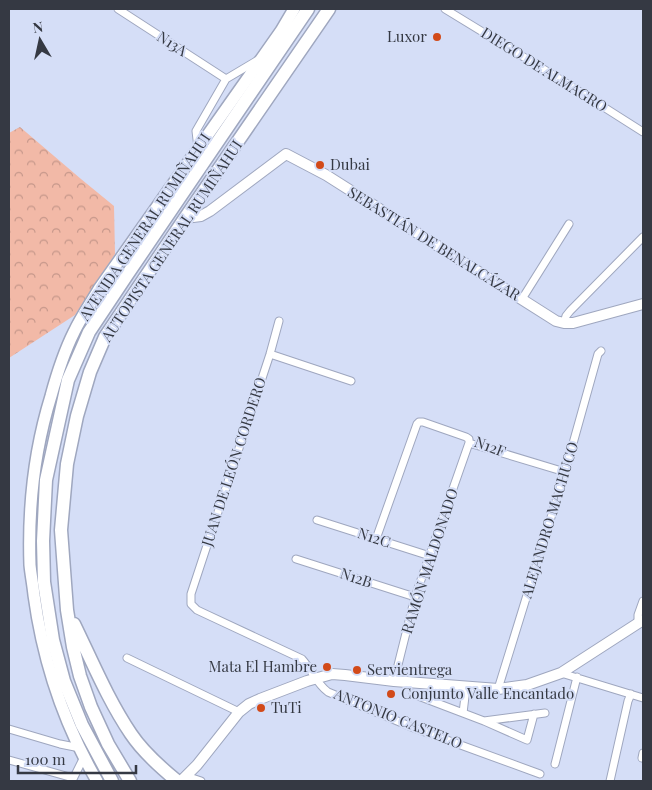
<svg xmlns="http://www.w3.org/2000/svg" width="652" height="790" font-family="'Playfair Display',serif">
  <style>
    .forest { fill: url(#forest-crowns) }
    .lines { fill: none; stroke-linecap: round; stroke-linejoin: round }
    .street-casing { stroke: #9fa7bf; stroke-width: 9 }
    .secondary-casing { stroke: #9fa7bf; stroke-width: 12 }
    .primary-casing { stroke: #9fa7bf; stroke-width: 14 }
    .highway-casing { stroke: #9fa7bf; stroke-width: 15 }
    .street { stroke: #fff; stroke-width: 7 }
    .secondary { stroke: #fff; stroke-width: 10 }
    .primary { stroke: #fff; stroke-width: 11 }
    .highway { stroke: #fff; stroke-width: 12 }
    .poi-dot { fill: #d24a19; stroke: #d5def7; stroke-width: 2 }
    .labels { text-anchor: middle; stroke-width: 4; stroke-linejoin: round; paint-order: stroke }
    .poi-label { font-size: 15px; fill: #353943; stroke: #d5def7; text-anchor: start }
    .street-label { font-size: 15px; fill: #353943; stroke: #d5def7 }
  </style>
  <defs>
    <pattern id="forest-crowns" width="20" height="18" patternUnits="userSpaceOnUse" patternTransform="scale(1.25)"><rect width="20" height="18" fill="#f2b9a7"/><path d="M2 6a3 3 0 1 1 6 0M12 15a3 3 0 1 1 6 0" fill="none" stroke="#c5978a"/></pattern>
  </defs>
  <rect width="100%" height="100%" fill="#d5def7"/>
  <!-- forest -->
  <path class="forest" d="M20 127 81 179 114 206 115 254 75 315 9 358V133Z"/>
  <g class="lines">
    <defs>
      <path id="street" d="M118 9 226 79
        M445 9 558 78 643 132
        M198 148 196 131 226 79 258 60
        M522 299 569 224
        M279 321 270 354 191 594V604L197 610 302 659C312 670 316 683 328 692L414 728 540 774
        M564 323 566 316 570 311 643 237
        M270 354 351 381
        M317 520 430 556
        M376 539 417 424 419 422H423L466 437 469 439V443L565 472
        M296 559 415 597
        M638 623V615L643 601
        M127 658 239 712
        M561 673 643 698
        M394 681 415 597 469 443
        M498 689 565 472 598 354 601 351
        M413 694 484 721 545 713
        M463 713 466 688
        M484 721 527 740 534 714
        M9 729 60 744 80 748
        M642 758 643 753
        M9 760 73 778
        M555 764 577 677
        M186 776 201 781
        M72 781 84 757
        M610 781 628 701 631 694"/>
      <path id="secondary" d="M185 218 201 216 210 211 286 154 326 175 556 321 564 323H573L643 304
        M181 781 197 765 239 712 249 704 260 699 307 681 332 674 345 675 394 681 498 689 527 685 561 673 643 620"/>
      <path id="primary" d="M97 781C64 724 43 661 34 595 33 585 31 575 30 565 28 508 34 451 51 396 57 374 64 352 74 332 81 317 91 303 99 289L281 31 294 9"/>
      <path id="highway" d="M74 624C92 661 108 700 131 734 143 752 160 767 177 781
        M112 781 82 725 64 681 53 640 44 582 43 541 46 480 68 380 89 332 127 275 308 9
        M130 781 108 744 91 707 80 676 73 647 67 610 61 530 67 464 77 416 90 372 105 337 185 218 329 9"/>
    </defs>
    <!-- street casing -->
    <use href="#street" class="street-casing"/>
    <!-- secondary casing -->
    <use href="#secondary" class="secondary-casing"/>
    <!-- primary casing -->
    <use href="#primary" class="primary-casing"/>
    <!-- highway casing -->
    <use href="#highway" class="highway-casing"/>
    <!-- street -->
    <use href="#street" class="street"/>
    <!-- secondary -->
    <use href="#secondary" class="secondary"/>
    <!-- primary -->
    <use href="#primary" class="primary"/>
    <!-- highway -->
    <use href="#highway" class="highway"/>
  </g>
  <!-- markers -->
  <g class="poi-dot">
    <circle cx="437" cy="37" r="5"/>
    <circle cx="320" cy="165" r="5"/>
    <circle cx="327" cy="667" r="5"/>
    <circle cx="357" cy="670" r="5"/>
    <circle cx="391" cy="694" r="5"/>
    <circle cx="261" cy="708" r="5"/>
  </g>
  <g class="labels">
    <!-- poi labels -->
    <g class="poi-label">
      <text x="427" y="42" text-anchor="end">Luxor</text>
      <text x="330" y="170">Dubai</text>
      <text x="317" y="672" text-anchor="end">Mata El Hambre</text>
      <text x="367" y="675">Servientrega</text>
      <text x="401" y="699">Conjunto Valle Encantado</text>
      <text x="271" y="713">TuTi</text>
    </g>
    <!-- street labels -->
    <g class="street-label">
      <text transform="translate(172 44) rotate(33)" y="5">N13A</text>
      <text transform="translate(544 70) rotate(32)" y="5">DIEGO DE ALMAGRO</text>
      <text transform="translate(145 227) rotate(-56)" y="5">AVENIDA GENERAL RUMIÑAHUI</text>
      <text transform="translate(172 241) rotate(-56)" y="5">AUTOPISTA GENERAL RUMIÑAHUI</text>
      <text transform="translate(434 244) rotate(32)" y="5">SEBASTIÁN DE BENALCÁZAR</text>
      <text transform="translate(490 447) rotate(21)" y="5">N12F</text>
      <text transform="translate(234 462) rotate(-72)" y="5">JUAN DE LEÓN CORDERO</text>
      <text transform="translate(550 520) rotate(-73)" y="5">ALEJANDRO MACHUCO</text>
      <text transform="translate(374 538) rotate(18)" y="5">N12C</text>
      <text transform="translate(430 561) rotate(-72)" y="5">RAMÓN MALDONADO</text>
      <text transform="translate(356 578) rotate(18)" y="5">N12B</text>
      <text transform="translate(398 719) rotate(22)" y="5">ANTONIO CASTELO</text>
    </g>
  </g>
  <!-- border -->
  <rect width="652" height="790" fill="none" stroke="#353943" stroke-width="20"/>
  <!-- north arrow -->
  <g transform="translate(40 40) rotate(351)" stroke="#d5def7" stroke-width="4" paint-order="stroke">
  <path d="M0-4L9 19L0 12L-9 19Z" fill="#353943"/>
  <text y="-8" font-size="14" font-weight="bold" text-anchor="middle" fill="#353943">N</text>
  </g>
  <!-- scale -->
  <path d="M18 765v8h118v-8" fill="none" stroke="#353943" stroke-width="2.5"/>
  <text x="25" y="765" font-size="15" fill="#353943" stroke="#d5def7" stroke-width="4" paint-order="stroke">100 m</text>
</svg>
